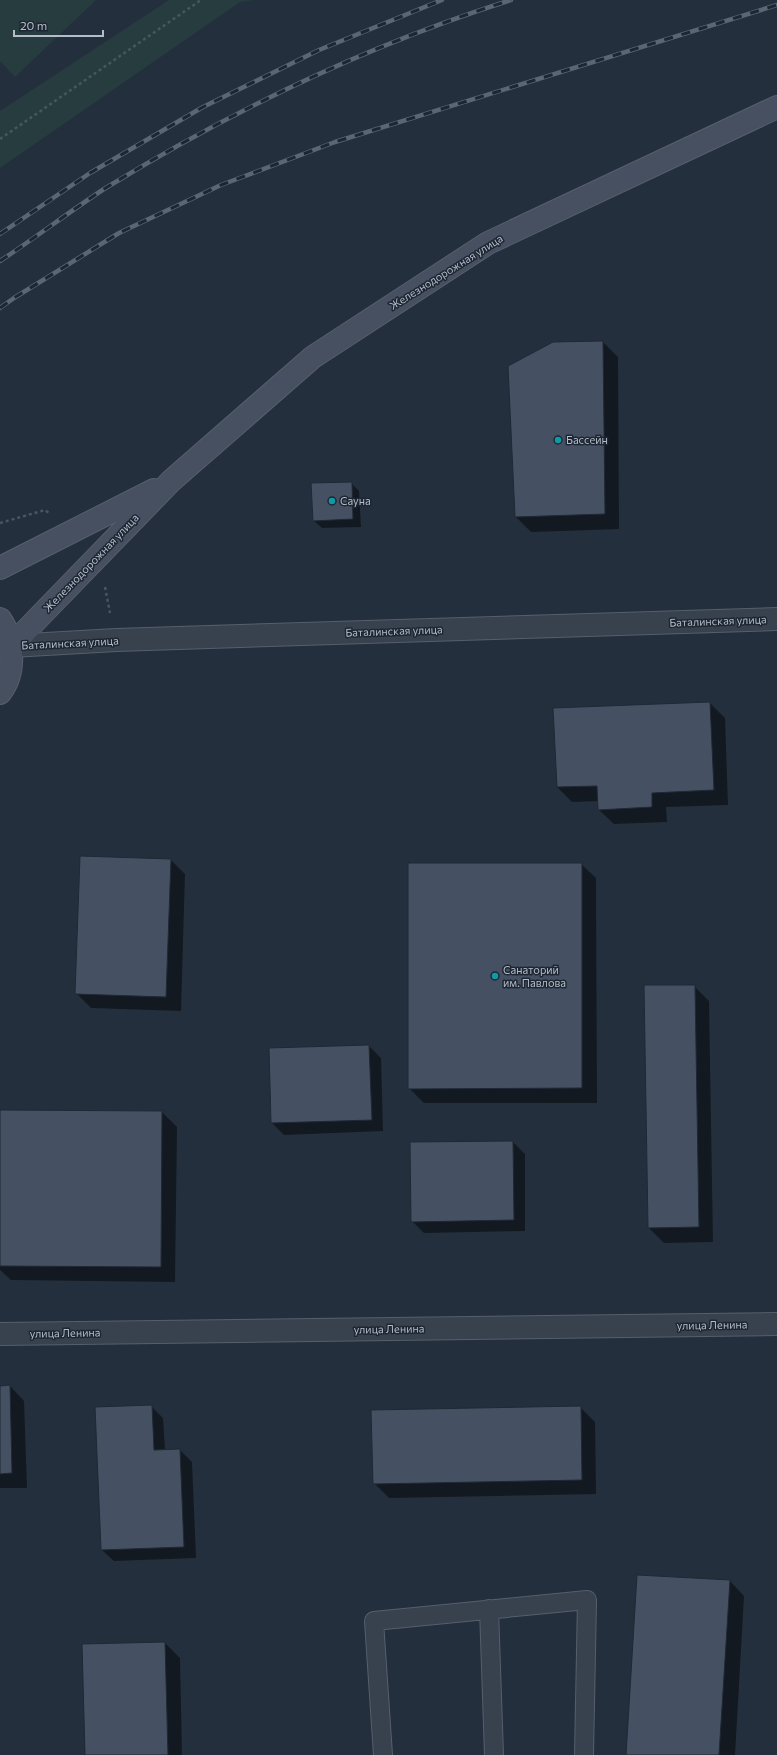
<svg xmlns="http://www.w3.org/2000/svg" width="777" height="1755" font-family="Commissioner,sans-serif">
  <style>
    .green { fill: #263c3f }
    .shadow { fill: #0007 }
    .building { fill: #455162; stroke: #1f2835 }
    .lines { fill: none; stroke-linecap: round; stroke-linejoin: round }
    .service-casing { stroke: #565f6c; stroke-width: 20 }
    .minor-casing { stroke: #565f6c; stroke-width: 24 }
    .secondary-casing { stroke: #565f6c; stroke-width: 24 }
    .path { stroke: #44595c; stroke-width: 2.5; stroke-dasharray: 3 3; stroke-linecap: butt }
    .service { stroke: #38414e; stroke-width: 18 }
    .minor { stroke: #38414e; stroke-width: 22 }
    .secondary { stroke: #465061; stroke-width: 22 }
    .rail-casing { stroke: #5a6575; stroke-width: 4.5 }
    .rail { stroke: #1d2633; stroke-width: 3; stroke-dasharray: 9; stroke-linecap: butt }
    .culture-dot { fill: #0f9aa8; stroke: #1d2633; stroke-width: 1.5 }
    .labels { text-anchor: middle; stroke-width: 3; stroke-linejoin: round; paint-order: stroke }
    .street-label { font-size: 11px; fill: #b4bcc9; stroke: #1d2633 }
    .poi-label { font-size: 11px; fill: #b4bcc9; stroke: #1d2633; text-anchor: start }
  </style>
  <rect width="100%" height="100%" fill="#242f3e"/>
  <!-- green -->
  <path class="green" d="M0 0H96L15 77 0 61Z
    M169 0H254L240 2 0 168V111Z"/>
  <!-- shadow -->
  <path class="shadow" d="M603 342 618 357 619 529 531 532 516 517Z
    M351 483 359 491 361 527 322 528 313 520Z
    M710 703 725 718 728 805 666 807 667 822 614 824 599 810V801L572 802 557 787Z
    M171 860 185 874 181 1011 91 1008 76 993Z
    M581 864 596 878 597 1103H424L409 1088Z
    M645 986H694L709 1001 713 1242 664 1243 649 1228Z
    M369 1046 381 1058 383 1131 284 1135 272 1123Z
    M0 1111 162 1112 177 1127 175 1282 11 1280 0 1270Z
    M513 1142 525 1154V1231L424 1233 412 1221Z
    M10 1386 24 1401 27 1488H0V1387Z
    M151 1406 163 1418 165 1450H180L192 1462 196 1558 114 1561 102 1550Z
    M580 1407 595 1422 596 1494 389 1498 374 1483Z
    M730 1581 744 1596 735 1755H627Z
    M165 1643 180 1658 182 1755H86Z"/>
  <!-- building -->
  <path class="building" d="M603 341 605 514 515 517 508 366 553 342Z
    M352 482 353 519 313 521 311 483Z
    M710 702 714 790 652 793V807L598 810 597 786 557 787 553 708Z
    M80 856 171 859 166 997 75 994Z
    M408 863H582V1088L408 1089Z
    M644 985H695L699 1227 648 1228Z
    M369 1045 372 1120 271 1123 269 1048Z
    M0 1110 162 1111 161 1267 0 1266Z
    M513 1141 514 1220 411 1222 410 1142Z
    M10 1385 12 1473 0 1474V1386Z
    M152 1405 154 1450 180 1449 184 1547 101 1550 95 1407Z
    M581 1406 582 1480 373 1484 371 1410Z
    M637 1575 730 1580 719 1755H626Z
    M165 1642 168 1755H85L82 1644Z"/>
  <g class="lines">
    <defs>
      <path id="service" d="M489 1609 494 1755
        M383 1755 374 1621 587 1600 584 1755"/>
      <path id="minor" d="M11 646 116 640 777 619
        M0 1334 777 1324"/>
      <path id="secondary" d="M0 568 154 490
        M0 619C14 639 16 673 0 693
        M11 646 171 481 313 357 488 243 777 107"/>
    </defs>
    <!-- service casing -->
    <use href="#service" class="service-casing"/>
    <!-- minor casing -->
    <use href="#minor" class="minor-casing"/>
    <!-- secondary casing -->
    <use href="#secondary" class="secondary-casing"/>
    <!-- path -->
    <path class="path" d="M0 139 201 0
      M0 523 45 510 49 513
      M105 587 110 613"/>
    <!-- service -->
    <use href="#service" class="service"/>
    <!-- minor -->
    <use href="#minor" class="minor"/>
    <!-- secondary -->
    <use href="#secondary" class="secondary"/>
    <defs>
      <path id="rail" d="M0 234 90 173 203 107 319 50 442 0
        M0 261C35 238 69 212 104 189 231 111 368 45 511 0
        M0 308 14 298 119 233 221 185 335 142 777 5"/>
    </defs>
    <!-- rail casing -->
    <use href="#rail" class="rail-casing"/>
    <!-- rail -->
    <use href="#rail" class="rail"/>
  </g>
  <!-- markers -->
  <g class="culture-dot">
    <circle cx="558" cy="440" r="4"/>
    <circle cx="332" cy="501" r="4"/>
    <circle cx="495" cy="976" r="4"/>
  </g>
  <g class="labels">
    <!-- street labels -->
    <g class="street-label">
      <text transform="translate(446 272) rotate(-32)" y="4">Железнодорожная улица</text>
      <text transform="translate(91 563) rotate(-46)" y="4">Железнодорожная улица</text>
      <text transform="translate(718 621) rotate(-2)" y="4">Баталинская улица</text>
      <text transform="translate(394 631) rotate(-2)" y="4">Баталинская улица</text>
      <text transform="translate(70 643) rotate(-3)" y="4">Баталинская улица</text>
      <text transform="translate(712 1325) rotate(-1)" y="4">улица Ленина</text>
      <text transform="translate(389 1329) rotate(-1)" y="4">улица Ленина</text>
      <text transform="translate(65 1333) rotate(-1)" y="4">улица Ленина</text>
    </g>
    <!-- poi labels -->
    <g class="poi-label">
      <text x="566" y="444">Бассейн</text>
      <text x="340" y="505">Сауна</text>
      <text x="503" y="974">Санаторий<tspan x="503" dy="13">им. Павлова</tspan></text>
    </g>
  </g>
  <!-- scale -->
  <path d="M14 30v6h89v-6" fill="none" stroke="#b4bcc9" stroke-width="2"/>
  <text x="20" y="30" font-size="12" fill="#b4bcc9" stroke="#1d2633" stroke-width="3" paint-order="stroke">20 m</text>
</svg>
